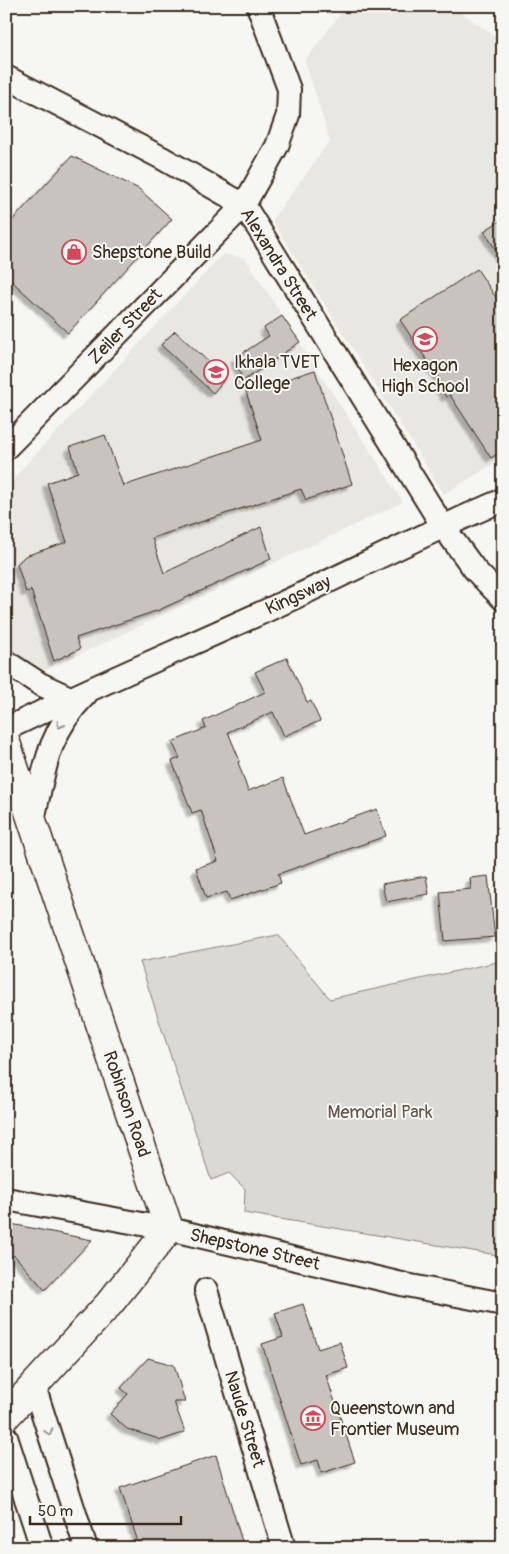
<svg xmlns="http://www.w3.org/2000/svg" width="509" height="1554" font-family="Pangolin,sans-serif">
  <style>
    .built { fill: #e8e7e2 }
    .green { fill: #dad9d3; stroke: #8a8278 }
    .building { fill: #c8c3be; stroke: #3b2a1e; filter: url(#shadow) }
    .lines { fill: none; stroke-linecap: round; stroke-linejoin: round }
    .street-casing { stroke: #3b2a1e; stroke-width: 26 }
    .secondary-casing { stroke: #3b2a1e; stroke-width: 31 }
    .street { stroke: #f6f6f2; stroke-width: 22 }
    .secondary { stroke: #f6f6f2; stroke-width: 28 }
    .oneway { stroke: #989088 }
    .labels { text-anchor: middle; stroke-width: 4; stroke-linejoin: round; paint-order: stroke }
    .poi-label { font-size: 18px; fill: #3b2a1e; stroke: #f6f6f2; text-anchor: start }
    .street-label { font-size: 18px; fill: #3b2a1e; stroke: #f6f6f2 }
    .park-label { font-size: 18px; fill: #63564b; stroke: #f6f6f2 }
  </style>
  <defs>
    <filter id="shadow"><feDropShadow dx="-4.5" dy="4.5" stdDeviation="1" flood-color="#0004"/></filter>
  </defs>
  <rect width="100%" height="100%" fill="#f6f6f2"/>
  <filter id="ink" filterUnits="userSpaceOnUse"><feTurbulence type="fractalNoise" baseFrequency=".02" numOctaves="2"/><feDisplacementMap in="SourceGraphic" scale="10" xChannelSelector="R" yChannelSelector="G"/><feConvolveMatrix kernelMatrix="1 2 1 2 8 2 1 2 1" color-interpolation-filters="sRGB"/></filter>
  <g filter="url(#ink)">
    <!-- built -->
    <path class="built" d="M346 6H451L503 41V458L444 494 272 220 330 141 305 61Z
      M223 254 245 258 403 502 44 671 6 646V486Z"/>
    <!-- green -->
    <path class="green" d="M278 935 330 999 497 962 503 976V1256L244 1213 245 1189 229 1173 211 1180 140 962Z"/>
    <!-- building -->
    <path class="building" d="M72 156 139 189 172 219 68 333 6 276V227Z
      M503 219V261L484 231Z
      M477 269 497 299 503 296V450L491 458 450 395 446 397 438 384 441 381 400 320Z
      M282 316 300 342 243 381 235 358 269 336 264 328Z
      M175 331 226 378 213 393 161 345Z
      M315 370 352 484 306 500 301 489 152 538 164 573 261 527 271 559 159 610 76 638 80 649 54 661 31 590 26 592 17 564 25 556 67 542 47 483 78 472 70 447 105 435 123 486 262 440 246 392Z
      M287 658 307 702 311 701 320 721 284 736 273 712 228 732 240 761 238 762 248 791 283 778 304 835 377 809 386 836 278 874 281 883 230 900 227 892 206 898 196 868 218 861 201 810 192 813 172 761 180 758 172 742 206 728 203 721 265 692 255 672Z
      M426 876 429 894 386 902 382 884Z
      M488 876 495 937 445 941 440 892 471 889 470 878Z
      M6 1223 92 1240 45 1290 14 1255 6 1262Z
      M303 1304 318 1349 340 1342 348 1368 326 1375 355 1462 322 1473 318 1460 301 1465 262 1344 283 1337 275 1313Z
      M148 1358 174 1365 185 1402H174L185 1432 162 1440 127 1429 110 1414 128 1394 121 1388Z
      M216 1455 244 1548H140L120 1488Z"/>
    <g class="lines">
      <defs>
        <path id="street" d="M6 77 162 158 244 205 442 525 475 570 503 599
          M6 448 244 205 277 146 288 115 289 89 258 6
          M6 662 40 684 70 698
          M6 729C94 686 184 648 272 608 350 572 425 533 503 500
          M32 825C44 773 46 734 86 694
          M6 1199 169 1229 406 1285 503 1304
          M206 1290 284 1548
          M34 1386 86 1548
          M6 1437 42 1548"/>
        <path id="secondary" d="M6 743 169 1229 109 1304 6 1416"/>
      </defs>
      <!-- street casing -->
      <use href="#street" class="street-casing"/>
      <!-- secondary casing -->
      <use href="#secondary" class="secondary-casing"/>
      <!-- street -->
      <use href="#street" class="street"/>
      <!-- secondary -->
      <use href="#secondary" class="secondary"/>
    </g>
    <!-- one-way arrows -->
    <defs><path id="oneway-chevron" d="M-2-3.5L2.5 0L-2 3.5" fill="none" stroke-width="1.6" stroke-linecap="round" stroke-linejoin="round" transform="scale(1.25)"/></defs>
    <g class="oneway">
      <use href="#oneway-chevron" transform="translate(60 725) rotate(120)"/>
      <use href="#oneway-chevron" transform="translate(49 1432) rotate(72)"/>
    </g>
  </g>
  <!-- icons -->
  <defs>
    <symbol id="shop-ring" viewBox="-11 -11 22 22"><circle r="9.5" fill="#f6f6f2" stroke="#d1495b" stroke-width="1.5"/><path d="M-5-2.5h2.3a2.7 3.5 0 0 1 5.4 0H5L5.5 6h-11ZM-1.5-2.5h3a1.5 2.3 0 0 0-3 0Z" fill="#d1495b"/></symbol>
    <symbol id="school-ring" viewBox="-11 -11 22 22"><circle r="9.5" fill="#f6f6f2" stroke="#d1495b" stroke-width="1.5"/><path d="M0-5L7-2L0 1L-7-2ZM-4 1L0 2.5L4 1V4Q0 6-4 4Z" fill="#d1495b"/></symbol>
    <symbol id="university-ring" viewBox="-11 -11 22 22"><circle r="9.5" fill="#f6f6f2" stroke="#d1495b" stroke-width="1.5"/><path d="M0-5L7-2L0 1L-7-2ZM-4 1L0 2.5L4 1V4Q0 6-4 4Z" fill="#d1495b"/></symbol>
    <symbol id="museum-ring" viewBox="-11 -11 22 22"><circle r="9.5" fill="#f6f6f2" stroke="#d1495b" stroke-width="1.5"/><path d="M0-6L6-3V-2H-6V-3ZM-5-1h2V3h-2ZM-1-1h2V3h-2ZM3-1h2V3H3ZM-6 4H6V6H-6Z" fill="#d1495b"/></symbol>
  </defs>
  <g fill-rule="evenodd">
    <use href="#shop-ring" x="60" y="238" width="28" height="28"/>
    <use href="#school-ring" x="411" y="325" width="28" height="28"/>
    <use href="#university-ring" x="202" y="358" width="28" height="28"/>
    <use href="#museum-ring" x="299" y="1404" width="28" height="28"/>
  </g>
  <g class="labels">
    <!-- poi labels -->
    <g class="poi-label">
      <text x="92" y="258">Shepstone Build</text>
      <text x="234" y="368">Ikhala TVET<tspan x="234" dy="21">College</tspan></text>
      <text x="425" y="371" text-anchor="middle">Hexagon<tspan x="425" dy="21">High School</tspan></text>
      <text x="330" y="1414">Queenstown and<tspan x="330" dy="21">Frontier Museum</tspan></text>
    </g>
    <!-- street labels -->
    <g class="street-label">
      <text transform="translate(279 264) rotate(58)" y="6">Alexandra Street</text>
      <text transform="translate(125 326) rotate(-46)" y="6">Zeiler Street</text>
      <text transform="translate(298 595) rotate(-25)" y="6">Kingsway</text>
      <text transform="translate(127 1104) rotate(71)" y="6">Robinson Road</text>
      <text transform="translate(255 1249) rotate(13)" y="6">Shepstone Street</text>
      <text transform="translate(245 1419) rotate(73)" y="6">Naude Street</text>
    </g>
    <!-- park labels -->
    <g class="park-label">
      <text x="380" y="1118">Memorial Park</text>
    </g>
  </g>
  <!-- margin -->
  <rect width="509" height="1554" fill="none" stroke="#f6f6f2" stroke-width="25"/>
  <rect x="12" y="12" width="484" height="1529" fill="none" stroke="#3b2a1e" stroke-width="2" filter="url(#ink)"/>
  <!-- scale -->
  <path d="M30 1516v8h151v-8" fill="none" stroke="#3b2a1e" stroke-width="2.5"/>
  <text x="38" y="1516" font-size="15" fill="#3b2a1e" stroke="#f6f6f2" stroke-width="4" paint-order="stroke">50 m</text>
</svg>
